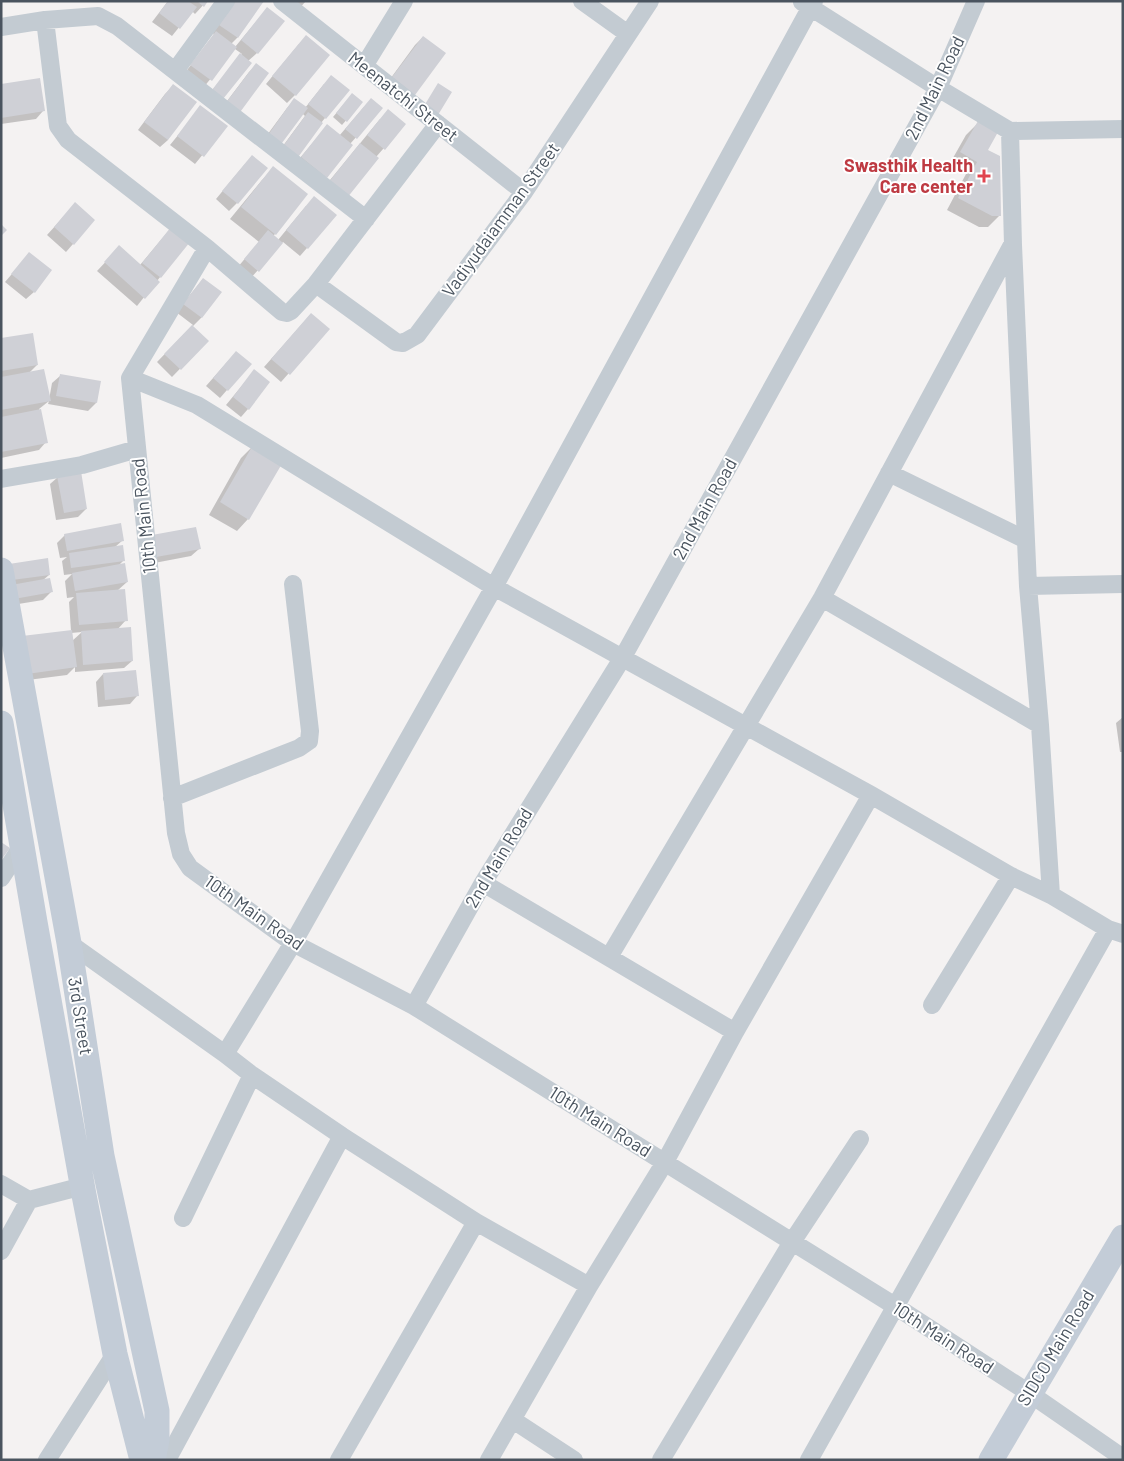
<svg xmlns="http://www.w3.org/2000/svg" width="1124" height="1461" font-family="Barlow,sans-serif">
  <style>
    .shadow { fill: #0003; fill-rule: evenodd }
    .building { fill: #cfd0d6 }
    .lines { fill: none; stroke-linecap: round; stroke-linejoin: round }
    .street { stroke: #c3cbd2; stroke-width: 18 }
    .secondary { stroke: #c3ccd7; stroke-width: 25 }
    .health-dot { fill: #e0444e; stroke: #fff; stroke-width: 2 }
    .labels { text-anchor: middle; stroke-width: 4; stroke-linejoin: round; paint-order: stroke }
    .street-label { font-size: 18px; fill: #4a545f; stroke: #fff }
    .health-label { font-size: 18px; font-weight: bold; fill: #be3a42; stroke: #fff; text-anchor: end }
  </style>
  <rect width="100%" height="100%" fill="#f4f2f2"/>
  <!-- shadow -->
  <path class="shadow" d="M168 1H207L195 14 192 11 172 36 152 22Z
    M235 1H262L237 38 231 44 235 47 260 17 257 53 205 99 242 54 235 49 203 88 184 74 214 35 213 33Z
    M283 1H306L297 11Z
    M423 37 406 102 385 86 415 45Z
    M299 44 295 95 287 103 266 84Z
    M256 65 268 73 218 113 249 72Z
    M324 84 325 118 321 123 274 158 305 116 302 113 259 146 287 108 295 100 305 108Z
    M1 85 43 111 36 119 1 124Z
    M173 86 168 140 160 147 138 130 165 94Z
    M349 98 362 102 342 125 333 117Z
    M201 107 226 126 195 164 170 145Z
    M364 107 382 108 350 144 326 177 294 165 327 126 339 136Z
    M380 119 405 124 376 157 321 191Z
    M978 123 1000 215 988 227H979L947 210 966 174 949 165 966 135Z
    M245 164 237 203 229 211 216 199Z
    M274 168 275 234 273 236 278 240 306 206 307 248 300 256 283 242 250 279 237 268 259 242 230 219 262 180Z
    M75 204 73 244 66 252 47 235Z
    M171 228 188 242 137 306 97 271 112 255 140 265Z
    M29 254 34 292 26 299 5 282Z
    M203 279 220 292 201 318 192 327 207 341 172 377 157 362 193 325 176 312Z
    M311 314 328 329 281 382 264 367Z
    M1 339 37 365 29 373 49 400 52 383 60 376 99 382 96 403 88 411 48 404 49 401 39 409 46 442 39 450 1 458Z
    M229 360 227 390 220 398 206 386Z
    M254 371 248 409 241 417 226 405Z
    M253 446 248 519 237 531 209 515 241 458Z
    M58 477 86 509 78 517 56 520 50 484Z
    M65 535 123 540 115 547 124 560 118 566 127 582 117 591 126 620 117 630 132 661 124 668 75 672V667L67 675 20 681 71 631 69 602 74 597 67 598 65 581 72 574 64 575 62 561 67 557 60 558 57 543ZM82 632 72 641 71 633Z
    M145 544 199 549 191 556 149 564Z
    M2 573 49 575 42 581 51 592 43 600 6 606Z
    M103 674 137 696 130 704 98 707 96 682Z
    M1123 717V752H1120L1116 723Z"/>
  <!-- building -->
  <path class="building" d="M168 1H188L197 7 180 29 159 13Z
    M197 1H208L204 7Z
    M236 1H264L238 38 219 25Z
    M267 7 285 21 258 54 241 40Z
    M216 31 237 47 212 81 190 65Z
    M306 35 330 55 296 96 272 76Z
    M423 36 446 53 415 95 392 77Z
    M240 53 252 63 223 99 212 90Z
    M256 63 269 73 238 115 225 104Z
    M331 75 350 90 326 119 308 104Z
    M40 78 45 111 1 118V84Z
    M438 83 452 92 438 115 424 106Z
    M173 84 197 102 168 140 144 122Z
    M352 93 363 102 347 122 336 113Z
    M294 98 308 108 279 147 266 138Z
    M371 98 383 108 357 139 345 129Z
    M200 105 228 126 204 157 177 136Z
    M388 109 406 124 385 150 367 135Z
    M308 112 323 123 296 160 281 149Z
    M978 121 998 132 988 150 1000 156 1001 216H992L958 198 977 162 960 152Z
    M327 124 353 145 327 178 301 157Z
    M360 143 379 158 347 198 328 183Z
    M252 155 268 168 238 204 222 191Z
    M273 166 308 194 276 235 241 207Z
    M314 196 337 215 308 249 286 230Z
    M75 202 95 220 74 245 54 227Z
    M1 224 7 230 1 236Z
    M171 227 190 242 161 278 142 263Z
    M268 230 283 243 259 272 244 259Z
    M119 245 160 282 145 299 104 262Z
    M29 252 52 270 35 293 11 274Z
    M203 278 222 292 202 318 183 304Z
    M311 313 330 329 290 375 271 359Z
    M192 325 209 341 181 370 164 354Z
    M33 333 38 365 1 371V338Z
    M236 351 252 364 228 391 213 378Z
    M44 369 51 401 1 410V377Z
    M254 369 270 382 249 410 233 397Z
    M60 374 101 381 97 403 56 396Z
    M41 409 48 443 1 452V417Z
    M253 445 283 462 249 520 220 502Z
    M81 471 87 509 64 513 57 476Z
    M121 523 124 541 67 551 64 534Z
    M196 527 201 549 156 557 152 535Z
    M123 545 125 561 71 568 69 553Z
    M48 558 50 575 12 580 9 564Z
    M125 563 128 582 75 591 72 573Z
    M50 578 53 592 14 599 11 585Z
    M125 589 128 621 79 625 76 593Z
    M131 627 133 661 83 665 81 631Z
    M72 630 77 667 27 674 22 636Z
    M136 670 139 696 105 700 103 673Z
    M1 842 10 848 1 860Z"/>
  <g class="lines">
    <!-- street -->
    <path class="street" d="M282 1 524 192
      M582 1 628 34
      M802 2 938 88 1010 131 1013 245 1028 586 1040 725 1051 895
      M45 20 58 126 68 140 207 248 130 378 176 833 181 854 190 868 293 943 414 1006 895 1306 1029 1393 1123 1458
      M1 27 45 20 98 16 117 26 175 71 226 1
      M364 66 404 1
      M175 71 366 219
      M1010 131 1123 129
      M207 248 282 312 287 313 291 311 316 284 438 124
      M316 284 396 342 403 343 417 335 524 192 650 1
      M130 378 197 405 494 587 871 795 1011 876 1051 895 1108 929 1123 934
      M889 473 1026 540
      M1 479 82 465 137 449
      M1028 586 1123 584
      M822 598 1040 725
      M172 798 299 748 309 741 310 731 293 584
      M1 878 22 846
      M483 883 735 1032
      M69 943 225 1054 252 1075 342 1136 476 1222 589 1286
      M609 957 822 598 1012 245
      M932 1005 1011 876
      M414 1006 483 883 623 657 938 88 976 1
      M225 1054 293 943 494 587 814 1
      M1 1184 29 1200 83 1186
      M183 1218 252 1075
      M1 1251 29 1200
      M513 1420 574 1460
      M47 1460 115 1354
      M167 1460 342 1136
      M339 1460 476 1222
      M489 1460 589 1286 665 1162 735 1032 871 795
      M661 1460 792 1242 860 1139
      M809 1460 1108 929"/>
    <!-- secondary -->
    <path class="secondary" d="M1 570 69 943 102 1156 157 1411V1440L153 1460
      M1 723 35 922 84 1195 115 1354 142 1460
      M991 1460 1123 1237"/>
  </g>
  <!-- markers -->
  <path class="health-dot" d="M981.5 168.5h5v5h5v5h-5v5h-5v-5h-5v-5h5z"/>
  <g class="labels">
    <!-- street labels -->
    <g class="street-label">
      <text transform="translate(935 88) rotate(-64)" y="6">2nd Main Road</text>
      <text transform="translate(403 97) rotate(38)" y="6">Meenatchi Street</text>
      <text transform="translate(501 220) rotate(-54)" y="6">Vadiyudaiamman Street</text>
      <text transform="translate(705 509) rotate(-61)" y="6">2nd Main Road</text>
      <text transform="translate(144 516) rotate(-96)" y="6">10th Main Road</text>
      <text transform="translate(499 858) rotate(-59)" y="6">2nd Main Road</text>
      <text transform="translate(254 913) rotate(35)" y="6">10th Main Road</text>
      <text transform="translate(80 1016) rotate(81)" y="6">3rd Street</text>
      <text transform="translate(600 1122) rotate(32)" y="6">10th Main Road</text>
      <text transform="translate(943 1338) rotate(33)" y="6">10th Main Road</text>
      <text transform="translate(1056 1348) rotate(-59)" y="6">SIDCO Main Road</text>
    </g>
    <!-- health labels -->
    <g class="health-label">
      <text x="973" y="172">Swasthik Health<tspan x="973" dy="21">Care center</tspan></text>
    </g>
  </g>
  <!-- border -->
  <rect width="1124" height="1461" fill="none" stroke="#4a545f" stroke-width="5"/>
</svg>
